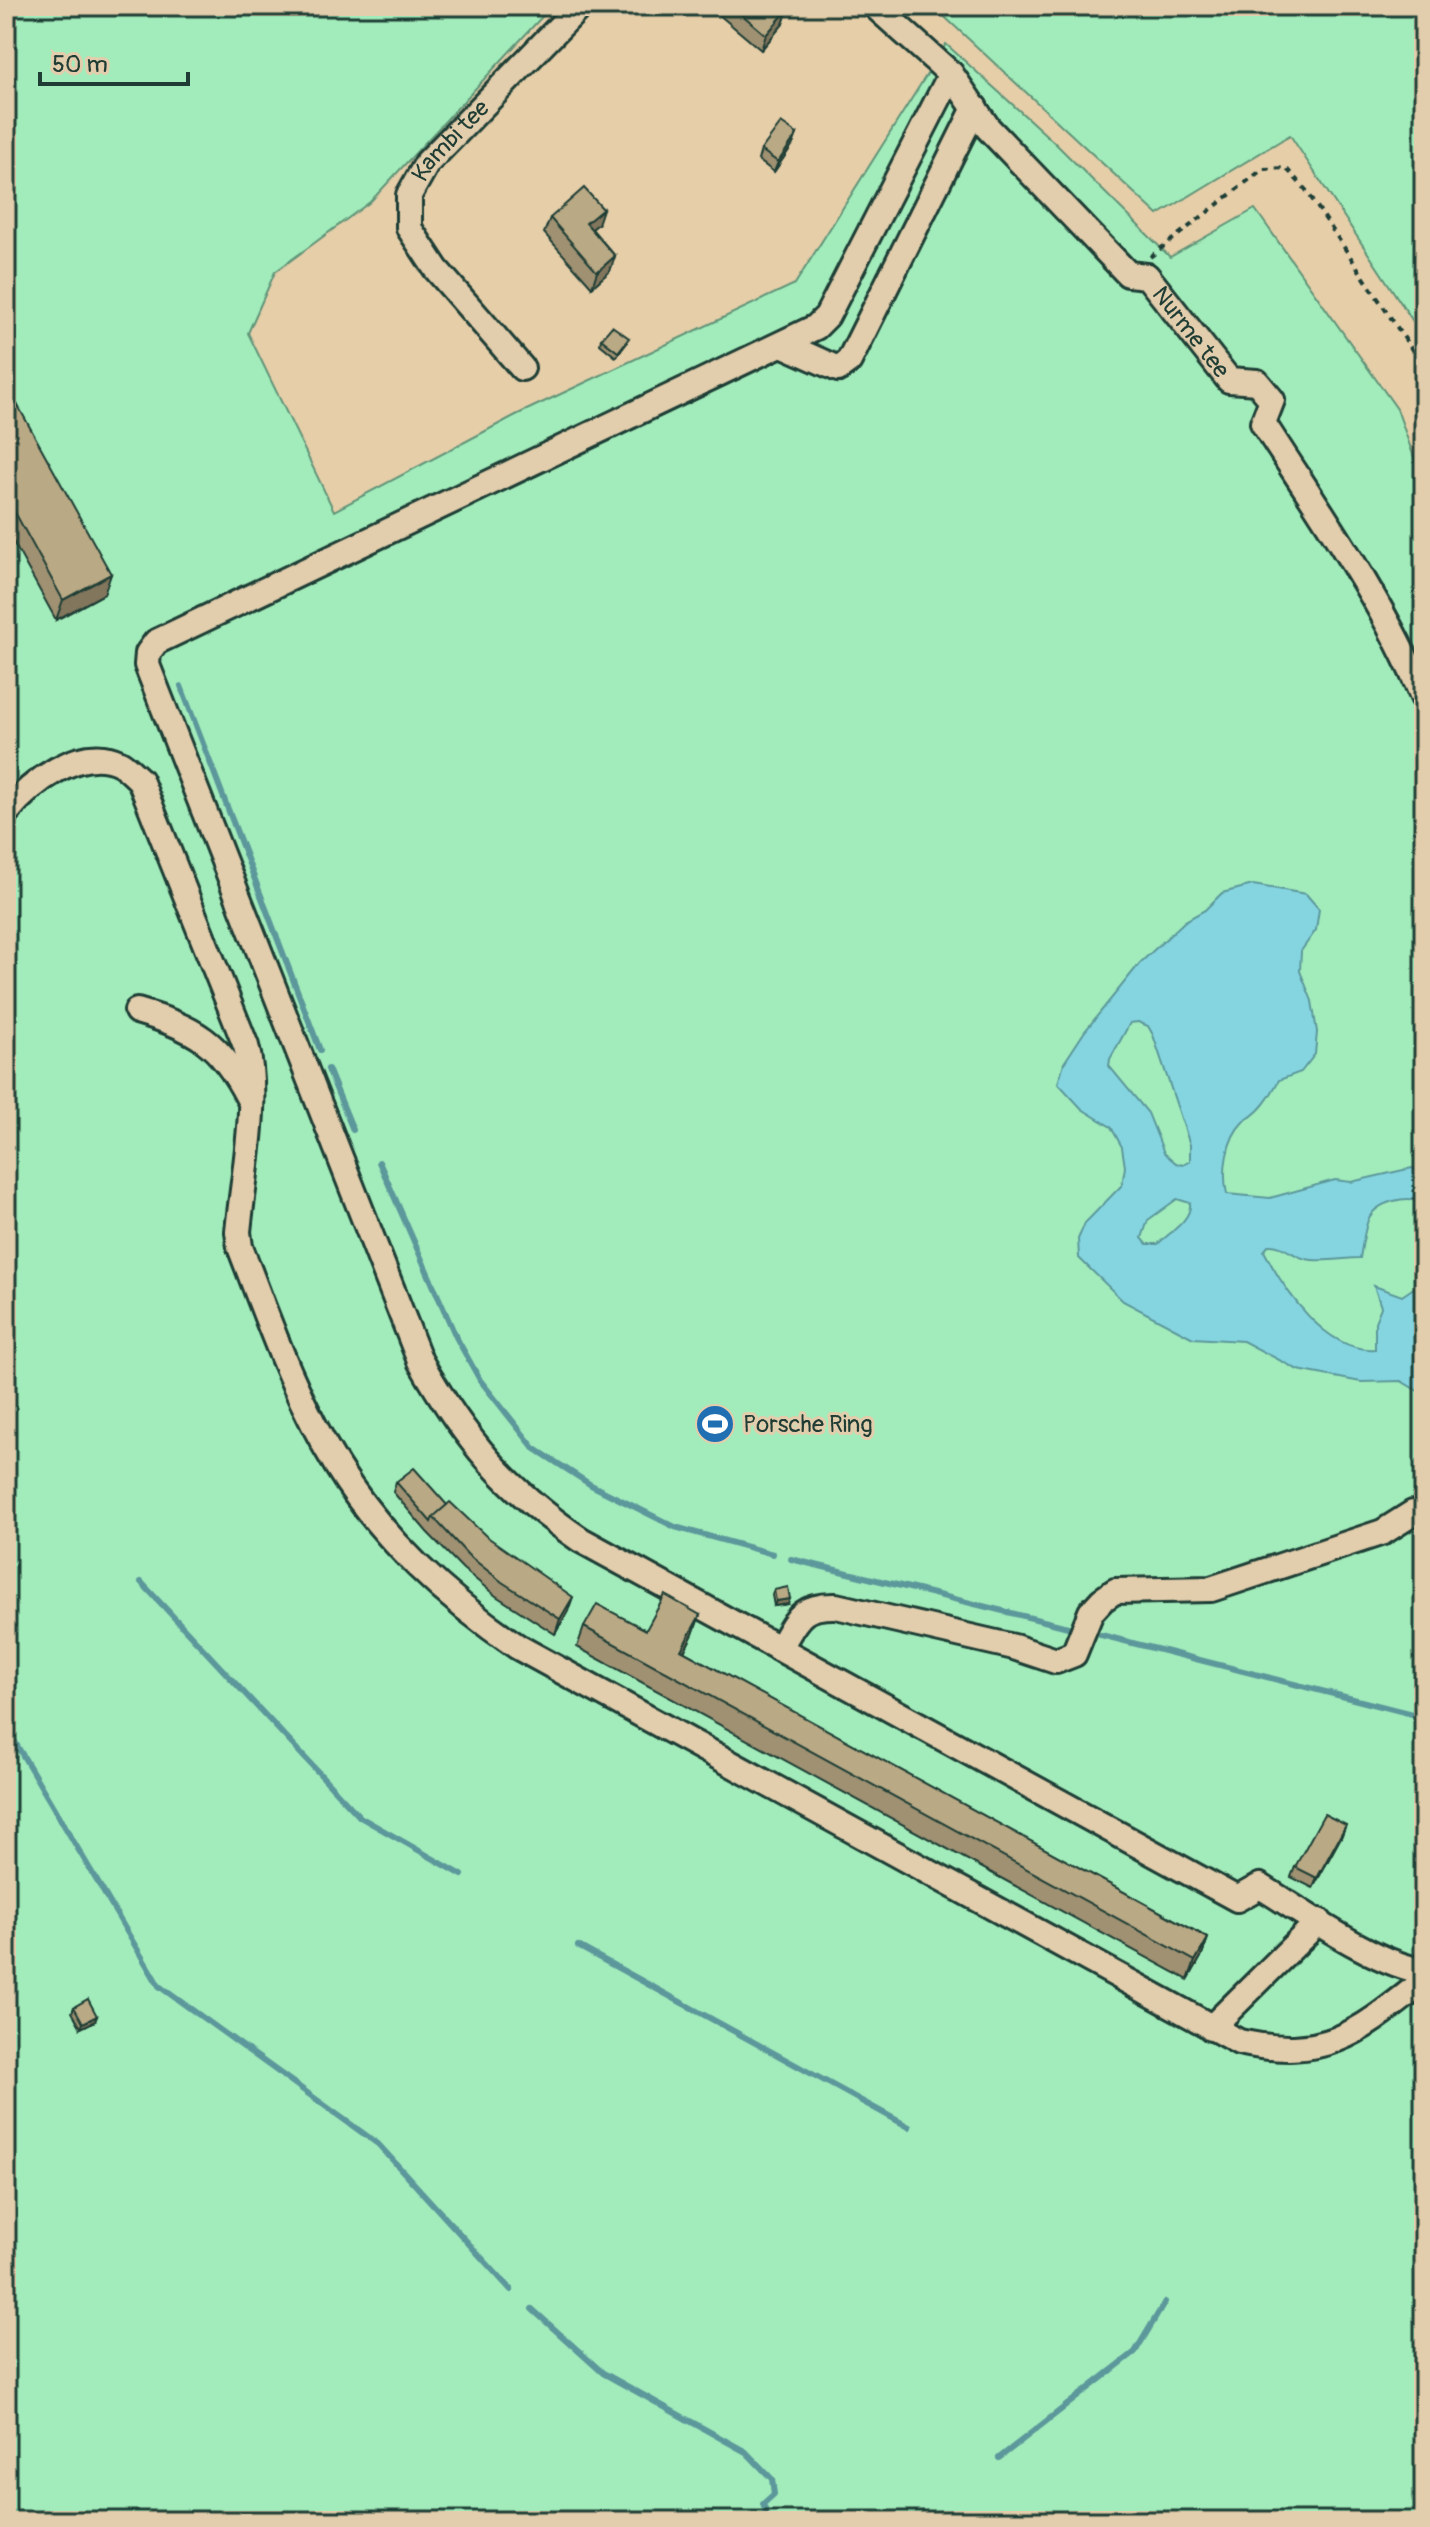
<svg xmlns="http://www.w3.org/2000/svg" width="1430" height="2527" font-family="Pangolin,sans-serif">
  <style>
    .green { fill: #a2ecbb; stroke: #609478; stroke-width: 2 }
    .water { fill: #85d5e0; stroke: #5c989b; stroke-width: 2; fill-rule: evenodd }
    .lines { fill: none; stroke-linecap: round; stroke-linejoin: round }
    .stream { stroke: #5c989b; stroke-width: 6 }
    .minor-casing { stroke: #1f3d34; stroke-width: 30 }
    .path { stroke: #1f3d34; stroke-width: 4; stroke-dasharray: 6 6; stroke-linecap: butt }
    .minor { stroke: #e2cdac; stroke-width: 24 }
    .wall { fill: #9f9172; stroke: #1f3d34; stroke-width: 2 }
    .shaded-wall { fill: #82765d; stroke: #1f3d34; stroke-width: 2 }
    .building { fill: #b9a985; stroke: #1f3d34; stroke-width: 2 }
    .labels { text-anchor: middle; stroke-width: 6; stroke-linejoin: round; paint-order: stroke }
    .street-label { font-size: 24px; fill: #1f3d34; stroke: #e2cdac }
    .poi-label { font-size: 24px; fill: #1f3d34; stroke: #e2cdac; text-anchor: start }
  </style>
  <rect width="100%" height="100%" fill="#e6cea9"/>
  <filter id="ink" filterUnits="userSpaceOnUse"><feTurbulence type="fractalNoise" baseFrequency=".0125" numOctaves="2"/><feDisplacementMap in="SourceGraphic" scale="16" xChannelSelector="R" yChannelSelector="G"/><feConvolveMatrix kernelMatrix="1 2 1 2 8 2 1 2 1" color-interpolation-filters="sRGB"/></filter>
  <g filter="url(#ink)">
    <!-- green -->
    <path class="green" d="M6 6H552L370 202 275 272 248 333 334 511 516 415 795 284 946 44 1056 144 1170 257 1255 209 1397 409 1424 486V2521H6Z
      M933 6H1424V338L1290 135 1158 215Z"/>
    <!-- water -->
    <path class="water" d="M1253 885 1306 894 1319 909 1316 930 1301 951 1300 971 1312 1001 1317 1032 1315 1054 1301 1072 1279 1080C1272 1092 1265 1106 1253 1115 1250 1118 1246 1119 1243 1122 1226 1139 1222 1172 1227 1194L1270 1198 1335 1180 1351 1182 1412 1168 1424 1170V1202C1407 1195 1376 1201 1368 1220 1364 1232 1362 1246 1360 1258 1343 1258 1321 1263 1306 1259 1292 1256 1283 1244 1269 1245L1264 1251C1284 1290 1326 1353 1375 1349V1322L1381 1307 1374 1286 1402 1296 1424 1281 1423 1394 1401 1381 1361 1382 1298 1370 1243 1341 1193 1338 1123 1301 1079 1258 1078 1239 1085 1223 1122 1185 1125 1167 1122 1147 1111 1127 1082 1109 1058 1083 1064 1063 1085 1031 1140 963 1185 921 1205 910 1222 893ZM1138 1022 1148 1026 1153 1035 1190 1145V1161L1183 1165 1176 1163 1164 1153 1148 1113 1109 1066 1110 1059 1130 1023ZM1177 1199 1190 1203C1192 1220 1169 1233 1158 1244H1147L1142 1238 1148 1220Z"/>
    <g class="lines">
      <!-- stream -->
      <path class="stream" d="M181 686 320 1050
        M328 1069 353 1130
        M379 1162 456 1337 480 1380 534 1448 591 1485 675 1527 773 1554
        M791 1559 1068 1627
        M141 1582 360 1817 462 1875
        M1101 1635 1424 1717
        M6 1727 159 1986 378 2144 511 2290
        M578 1946 909 2127
        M532 2309 603 2373 746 2452 772 2479 774 2494 763 2504 769 2521
        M999 2458 1135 2352 1165 2302"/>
      <defs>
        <g id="minor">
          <path id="s1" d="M875 6 951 74 988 128 1128 274 1147 276 1229 380 1257 382 1272 400 1263 423C1320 512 1382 599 1423 697"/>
          <path d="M951 74 827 316 816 327 156 642 148 653 147 665 420 1361C465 1440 505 1488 581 1540L1237 1899 1260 1886C1303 1912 1376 1965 1424 1971"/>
          <path d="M782 344 838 369 849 361 975 108"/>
          <path id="s2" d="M522 368 436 269 409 228V195L427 163 580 6"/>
          <path d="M6 813C30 784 80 743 120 763 127 767 134 775 140 780L246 1046C260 1097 243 1178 238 1232L240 1247C269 1322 295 1398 337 1466 381 1538 448 1600 518 1647L1239 2042C1327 2061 1358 2033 1424 1981"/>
          <path d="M137 1011C195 1028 220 1042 248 1097"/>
          <path d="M779 1649C797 1620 799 1605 836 1606L1014 1647 1056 1661 1074 1654 1091 1612 1102 1600 1115 1591 1211 1589 1383 1532 1413 1513"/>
          <path d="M1211 2028 1319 1921"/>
        </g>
      </defs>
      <!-- minor casing -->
      <use href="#minor" class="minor-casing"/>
      <!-- path -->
      <path class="path" d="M1150 257 1263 169 1286 168 1306 190 1424 368"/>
      <!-- minor -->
      <use href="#minor" class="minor"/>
    </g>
    <!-- wall -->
    <path class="wall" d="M712 6H785L788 9 783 24 761 50 711 8Z
      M797 134 793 144 774 172 758 160 761 150Z
      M550 218 598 224 592 229 615 256 610 271 592 287 544 233Z
      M601 339 627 343 616 357 600 344Z
      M6 410 111 574 104 594 56 620 6 529Z
      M396 1482 447 1505 568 1611 555 1634 496 1596 463 1569 427 1532 393 1492Z
      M774 1590 788 1604 774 1606 772 1595Z
      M700 1615 693 1634 684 1652 1208 1938 1201 1957 1188 1980 577 1647 584 1627 646 1630Z
      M1342 1835 1313 1888 1291 1877 1295 1867Z
      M74 2007 97 2016 95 2021 81 2028 72 2012Z"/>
    <!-- shaded-wall -->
    <path class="shaded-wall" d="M788 9 783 24 761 50 766 35Z
      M797 134 793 144 774 172 778 162Z
      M603 209 598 224 581 238 586 223Z
      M615 256 610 271 592 287 597 272Z
      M111 574 104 594 56 620 63 600Z
      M573 1597 568 1611 555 1634 560 1619Z
      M790 1599 788 1604 774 1606 776 1601Z
      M700 1615 693 1634 674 1670 681 1650Z
      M1346 1825 1342 1835 1313 1888 1317 1878Z
      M1208 1938 1201 1957 1188 1980 1195 1961Z
      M97 2016 95 2021 81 2028 83 2023Z"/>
    <!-- building -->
    <path class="building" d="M732 6H785L788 9 766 35Z
      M781 123 797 134 778 162 761 150Z
      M584 188 603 209 586 223 615 256 597 272 550 218Z
      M612 326 629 338 618 352 601 339Z
      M17 404 111 574 63 600 6 496V410Z
      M414 1468 447 1505 433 1517 431 1522 396 1482Z
      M450 1502 486 1536 573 1597 560 1619 502 1582 468 1555 433 1517Z
      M788 1587 790 1599 776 1601 774 1590Z
      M665 1595 700 1615 681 1650 1208 1938 1195 1961 584 1627 597 1604 646 1630Z
      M1324 1814 1346 1825 1317 1878 1295 1867Z
      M88 1999 97 2016 83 2023 74 2007Z"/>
  </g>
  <!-- icons -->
  <defs>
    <symbol id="stadium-disc" viewBox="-11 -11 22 22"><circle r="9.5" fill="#1f6fb2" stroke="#e2cdac"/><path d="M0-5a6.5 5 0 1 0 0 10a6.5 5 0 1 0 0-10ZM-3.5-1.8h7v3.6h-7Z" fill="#fff"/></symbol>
  </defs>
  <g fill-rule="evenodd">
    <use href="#stadium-disc" x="693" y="1402" width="44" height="44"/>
  </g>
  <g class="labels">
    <!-- street labels -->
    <g class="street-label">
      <text dy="8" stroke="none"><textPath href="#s2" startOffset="282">Kambi tee</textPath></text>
      <text dy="8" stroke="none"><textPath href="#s1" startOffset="460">Nurme tee</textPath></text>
    </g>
    <!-- poi labels -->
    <g class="poi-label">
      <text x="743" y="1432">Porsche Ring</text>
    </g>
  </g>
  <!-- margin -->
  <rect width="1430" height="2527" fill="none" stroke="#e2cdac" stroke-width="32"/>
  <rect x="16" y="16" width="1398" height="2495" fill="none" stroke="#1f3d34" stroke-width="3" filter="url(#ink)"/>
  <!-- scale -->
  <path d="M40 72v12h148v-12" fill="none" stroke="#1f3d34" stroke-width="4"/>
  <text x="52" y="72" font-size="24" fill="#1f3d34" stroke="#e2cdac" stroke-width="6" paint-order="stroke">50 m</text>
</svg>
